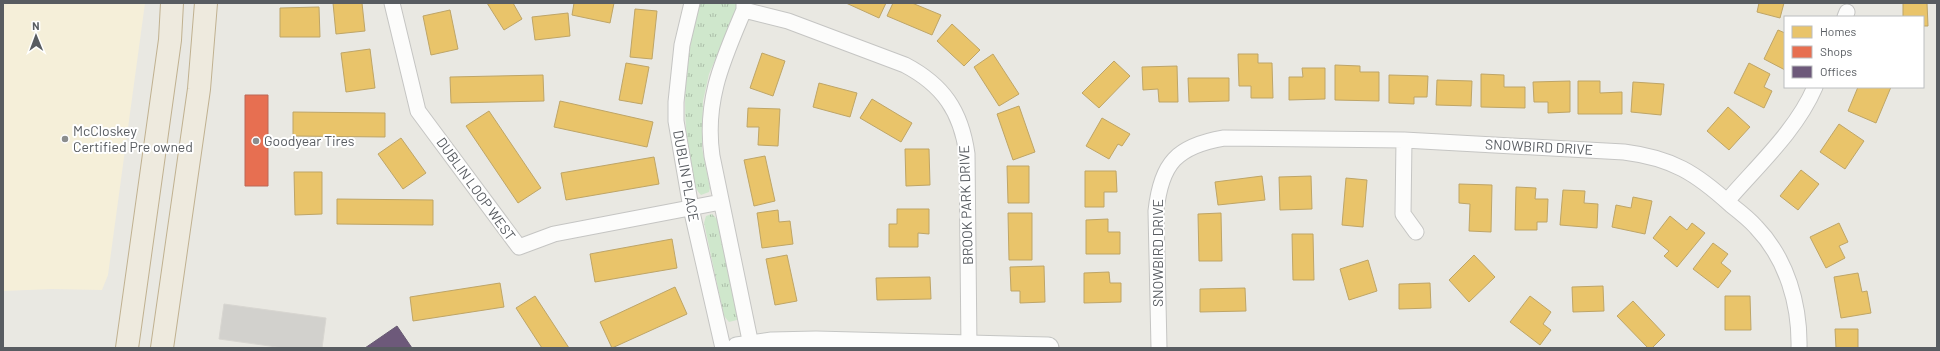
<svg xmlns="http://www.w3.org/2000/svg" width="1940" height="351" font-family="Barlow,sans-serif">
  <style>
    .commercial { fill: #f5efd9 }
    .grass { fill: url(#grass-tufts) }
    .homes { fill: #e9c46a; stroke: #bea567 }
    .shops { fill: #e76f51; stroke: #bc6956 }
    .offices { fill: #6d597a; stroke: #675a72 }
    .building { fill: #d2d1cd; stroke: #d8d6d1 }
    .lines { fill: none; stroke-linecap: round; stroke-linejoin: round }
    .street-casing { stroke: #c5c5c3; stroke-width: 17 }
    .secondary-casing { stroke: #c5c6c4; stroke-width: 23 }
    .highway-casing { stroke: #c0b190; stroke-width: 24 }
    .street { stroke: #fcfcfb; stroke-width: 15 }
    .secondary { stroke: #fcfcfb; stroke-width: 21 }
    .highway { stroke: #eeeade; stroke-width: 22 }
    .poi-dot { fill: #8b8d8e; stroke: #fff; stroke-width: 1.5 }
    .labels { text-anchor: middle; stroke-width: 4; stroke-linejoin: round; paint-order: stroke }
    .poi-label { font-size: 14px; fill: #585c61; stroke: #fff; text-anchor: start }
    .street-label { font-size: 14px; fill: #585c61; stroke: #fff }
  </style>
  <defs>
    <pattern id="grass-tufts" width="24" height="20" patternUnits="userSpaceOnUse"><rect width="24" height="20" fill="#cfe7cc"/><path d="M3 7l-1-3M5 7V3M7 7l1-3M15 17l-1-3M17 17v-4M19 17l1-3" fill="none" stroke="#abbea9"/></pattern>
  </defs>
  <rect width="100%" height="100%" fill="#e9e8e2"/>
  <!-- commercial -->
  <path class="commercial" d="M3 3H145L108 275 102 290 52 289 3 291Z"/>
  <!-- grass -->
  <path class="grass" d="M700 3H737V10L709 74 703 101 702 148 710 188 709 192 701 195C693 188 693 173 691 163 680 109 685 57 700 3Z
    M712 214 717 219 737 312V320L729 322 724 316 704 223 706 216Z"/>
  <!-- homes -->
  <path class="homes" d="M333 3H362L365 31 336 34Z
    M487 3H513L522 19 504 30Z
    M574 3H614L610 23 572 15Z
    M846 3H886L879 18Z
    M893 3H912L941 15 932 35 887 16Z
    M1759 3H1784L1780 18 1757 12Z
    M1903 3H1927L1928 26H1923V17H1903Z
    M319 7 320 37H280V8Z
    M635 9 657 11 652 59 630 57Z
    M450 10 458 49 431 55 423 16Z
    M568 13 570 36 535 40 532 17Z
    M952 24 980 50 964 66 937 41Z
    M1778 30 1785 33V70L1764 59Z
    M370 49 375 88 346 92 341 53Z
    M762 53 785 61 773 96 750 88Z
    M993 54 1019 94 999 106 974 67Z
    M1238 54H1258V63H1272L1273 98H1251V86H1239Z
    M1114 61 1130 76 1099 108 1082 93Z
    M626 63 649 67 642 104 619 100Z
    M1749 63 1770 74 1764 87 1772 91 1764 108 1734 93Z
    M1335 65 1360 66V72H1379V101L1335 100Z
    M1177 66 1178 102H1159L1158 89 1143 90 1142 67Z
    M1302 68H1325V99L1289 100V77H1303Z
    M1481 74 1504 75V87H1525V108L1481 107Z
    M543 75 544 101 451 103 450 77Z
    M1389 75 1428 76 1427 97H1414V104L1389 103Z
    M1188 78H1229V101L1189 102Z
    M1437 80 1472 81 1471 106 1436 105Z
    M1570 81V112L1548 113V102H1534L1533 82Z
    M1578 81H1600V93L1622 92V114H1578Z
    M1633 82 1664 84 1661 115 1631 112Z
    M819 83 857 93 850 117 813 107Z
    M1858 87H1891L1876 123 1848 111Z
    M872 99 912 123 901 142 860 118Z
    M560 101 653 122 647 147 554 127Z
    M1019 106 1035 152 1013 160 997 114Z
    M1728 107 1750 127 1729 150 1707 131Z
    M748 108 780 109 778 146 758 145 759 127H747Z
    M489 111 541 188 518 203 466 126Z
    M293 112 385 113V137L293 136Z
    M1102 118 1130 134 1122 146 1118 144 1109 159 1086 146Z
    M1839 124 1864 141 1845 169 1820 152Z
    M401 138 426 173 403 189 378 154Z
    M905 149H929L930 185 906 186Z
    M765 156 775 201 754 206 744 160Z
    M654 157 659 184 566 200 561 173Z
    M1007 166H1029V203H1008Z
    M1801 170 1819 184 1798 210 1780 196Z
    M1085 171H1116L1117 192H1104V207H1085Z
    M294 172H322V214L295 215Z
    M1262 176 1265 200 1218 205 1215 182Z
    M1311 176 1312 209 1280 210 1279 177Z
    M1346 178 1367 180 1363 227 1342 225Z
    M1459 184 1492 185 1491 232 1469 231 1470 204 1459 203Z
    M1516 187 1536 188 1535 199H1548L1547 222H1537V230H1515Z
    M1563 190 1585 191 1584 203 1598 204 1597 228 1560 225Z
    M1633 197 1652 201 1645 234 1612 227 1616 205 1631 208Z
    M337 199 433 200V225L337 224Z
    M897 209H929V234L918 233V247H889V224H897Z
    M778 210 779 222 790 221 793 244 762 248 757 213Z
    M1008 213H1032V260H1009Z
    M1221 213 1222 261H1199L1198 214Z
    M1670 216 1687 230 1692 223 1705 233 1677 267 1664 256 1669 251 1653 238Z
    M1108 219V232H1120V254H1086V220Z
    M1839 223 1848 242 1839 246 1845 258 1826 268 1810 237Z
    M1292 234H1313L1314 280H1293Z
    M672 239 677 268 595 282 590 254Z
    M1713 243 1728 254 1721 263 1731 271 1718 288 1693 269Z
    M787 255 797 301 775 305 766 259Z
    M1474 255 1495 277 1469 302 1449 280Z
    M1368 260 1377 291 1349 300 1340 269Z
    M1044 266 1045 302 1020 303V291H1011L1010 267Z
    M1109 272 1110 283H1121V302L1084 303V273Z
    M1858 273 1862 292 1867 291 1871 313 1841 318 1834 277Z
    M930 277 931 299 877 300 876 278Z
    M500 283 504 307 413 321 410 297Z
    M1430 283 1431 308 1399 309V284Z
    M1603 286 1604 311 1573 312 1572 287Z
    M675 287 687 314 612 348 600 322Z
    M1245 288 1246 311 1200 312V289Z
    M535 296 569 348H542L516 308Z
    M1530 296 1551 312 1543 324 1551 330 1540 345 1510 322Z
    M1725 296H1750L1751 330H1725Z
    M1633 301 1665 335 1652 348H1648L1617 316Z
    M1835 329H1858V348H1836Z"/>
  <!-- shops -->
  <path class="shops" d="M245 95H268V186H245Z"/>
  <!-- offices -->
  <path class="offices" d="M397 326 412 348H365Z"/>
  <!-- building -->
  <path class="building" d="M224 304 326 318 322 348H284L219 339Z"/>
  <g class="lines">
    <defs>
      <path id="street" d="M392 3 418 111 519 247 554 234 721 202
        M692 3 682 45 676 102V121L691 208 723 348
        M744 3V10C723 60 704 100 712 156L751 345
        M744 10 788 21 905 65C943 85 961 111 967 154L969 348
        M1845 17 1847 12
        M1404 140 1403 214 1416 232
        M1727 201C1758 165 1796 131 1815 87
        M1159 348 1156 211C1161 163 1177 146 1224 138L1404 140 1624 152C1672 158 1696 173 1731 205 1740 212 1749 219 1756 227 1787 259 1800 305 1799 348"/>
      <path id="secondary" d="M737 348 772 343 816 342 1048 348"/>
      <path id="highway" d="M127 348 170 40 172 3
        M162 348 199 89 206 3"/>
    </defs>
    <!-- street casing -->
    <use href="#street" class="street-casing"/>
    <!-- secondary casing -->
    <use href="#secondary" class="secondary-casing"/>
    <!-- highway casing -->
    <use href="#highway" class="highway-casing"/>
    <!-- street -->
    <use href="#street" class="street"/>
    <!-- secondary -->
    <use href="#secondary" class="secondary"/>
    <!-- highway -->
    <use href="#highway" class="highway"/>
  </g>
  <!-- markers -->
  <g class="poi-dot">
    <circle cx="65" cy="139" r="4"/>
    <circle cx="256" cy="141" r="4"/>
  </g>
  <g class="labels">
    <!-- poi labels -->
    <g class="poi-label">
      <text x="73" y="136">McCloskey<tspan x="73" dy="16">Certified Pre owned</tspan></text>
      <text x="264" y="146">Goodyear Tires</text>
    </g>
    <!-- street labels -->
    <g class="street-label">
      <text transform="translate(1539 147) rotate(3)" y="5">SNOWBIRD DRIVE</text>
      <text transform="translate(686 176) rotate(80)" y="5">DUBLIN PLACE</text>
      <text transform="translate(476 189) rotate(54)" y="5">DUBLIN LOOP WEST</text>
      <text transform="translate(966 205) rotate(-92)" y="5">BROOK PARK DRIVE</text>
      <text transform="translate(1158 253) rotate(-90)" y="5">SNOWBIRD DRIVE</text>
    </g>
  </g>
  <!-- border -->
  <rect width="1940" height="351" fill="none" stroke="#585c61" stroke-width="8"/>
  <!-- legend -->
  <rect x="1784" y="16" width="140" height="72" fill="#ffffff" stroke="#bcbec0"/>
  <rect x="1792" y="26" width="20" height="12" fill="#e9c46a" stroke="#bcbec0"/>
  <text x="1820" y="36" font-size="12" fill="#585c61">Homes</text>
  <rect x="1792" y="46" width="20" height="12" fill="#e76f51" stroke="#bcbec0"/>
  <text x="1820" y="56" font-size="12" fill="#585c61">Shops</text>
  <rect x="1792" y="66" width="20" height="12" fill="#6d597a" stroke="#bcbec0"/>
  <text x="1820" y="76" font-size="12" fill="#585c61">Offices</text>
  <!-- north arrow -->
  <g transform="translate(36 36) rotate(359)" stroke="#ffffff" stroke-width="3" paint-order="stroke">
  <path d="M0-3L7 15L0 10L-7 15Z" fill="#585c61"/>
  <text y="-6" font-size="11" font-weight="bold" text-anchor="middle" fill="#585c61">N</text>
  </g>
</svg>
